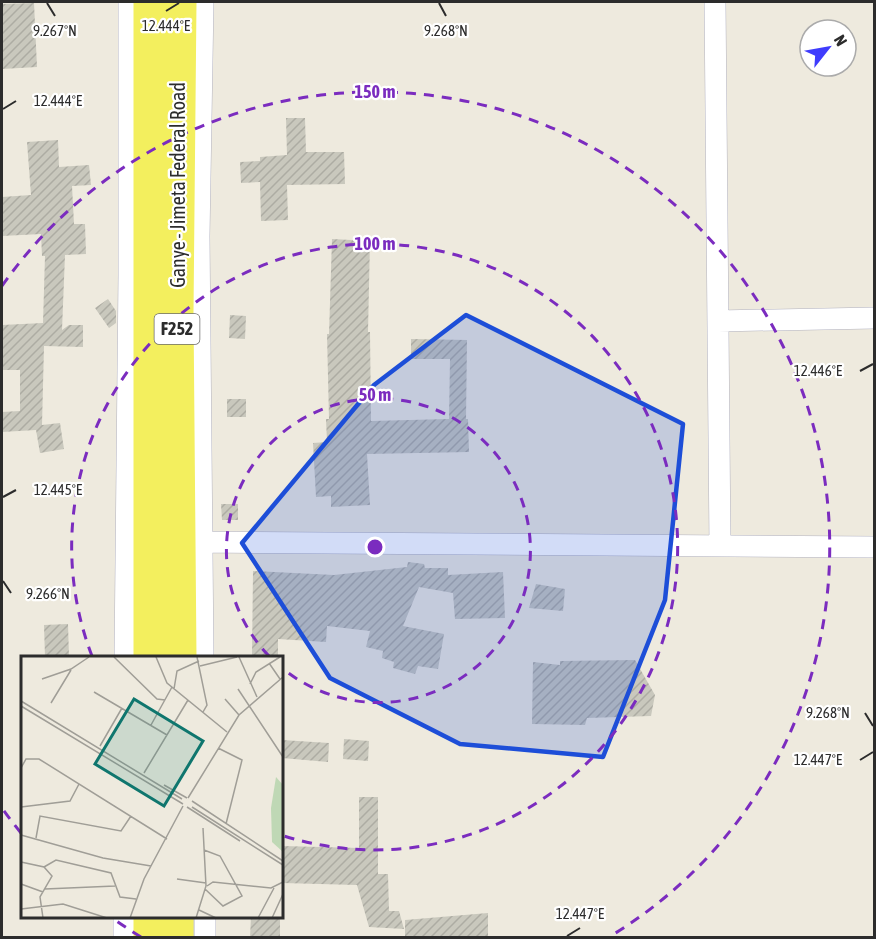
<svg xmlns="http://www.w3.org/2000/svg" width="876" height="939" font-family="'Asap Condensed',sans-serif">
  <style>
    .building { fill: url(#building-hatch) }
    .lines { fill: none; stroke-linecap: round; stroke-linejoin: round }
    .minor-casing { stroke: #b2b2c0; stroke-width: 22 }
    .primary-casing { stroke: #ccc; stroke-width: 34 }
    .minor { stroke: #fff; stroke-width: 21 }
    .primary { stroke: #f3ef5e; stroke-width: 33 }
    .marked { fill: #1d4ed8; fill-opacity: 0.2; stroke: #1d4ed8; stroke-width: 4.5; stroke-linejoin: round }
    .ticks { fill: none; stroke: #2c2c2c; stroke-width: 2 }
    .ring { fill: none; stroke: #7b2cbf; stroke-width: 3; stroke-dasharray: 10 8 }
    .labels { text-anchor: middle; stroke-width: 4.5; stroke-linejoin: round; paint-order: stroke }
    .shield { fill: #fff; stroke: #6b6b6b; stroke-width: 1.5 }
    .shield-label { font-size: 18px; font-weight: bold; fill: #2c2c2c }
    .street-label { font-size: 20px; fill: #2c2c2c; stroke: #fff }
    .inset-road { fill: none; stroke: #a09e97; stroke-width: 1.5 }
    .view { fill: #0f766e; fill-opacity: 0.15; stroke: #0f766e; stroke-width: 3 }
    .inset-edge { fill: none; stroke: #2c2c2c; stroke-width: 3 }
    .ticks-label { font-size: 15px; text-anchor: middle; fill: #2c2c2c; stroke: #fff; stroke-width: 4.5; stroke-linejoin: round; paint-order: stroke }
    .centre { fill: #7b2cbf; stroke: #fff; stroke-width: 3 }
    .ring-label { font-size: 18px; text-anchor: middle; font-weight: bold; fill: #7b2cbf; stroke: #fff; stroke-width: 4.5; stroke-linejoin: round; paint-order: stroke }
  </style>
  <defs>
    <pattern id="building-hatch" width="6" height="6" patternUnits="userSpaceOnUse" patternTransform="scale(1.5)"><rect width="6" height="6" fill="#c9c8bd"/><path d="M-1 1l2-2M0 6l6-6M5 7l2-2" fill="none" stroke="#adaca3"/></pattern>
  </defs>
  <rect width="100%" height="100%" fill="#eeeade"/>
  <!-- building -->
  <path class="building" d="M34 3 37 67 2 69V4Z
    M286 118H305L306 152H344L345 184 287 185 288 220 261 221 260 182 241 183 240 162 260 161V157L287 155Z
    M58 140 59 167 89 165 91 185 72 186 74 224H85L86 254 65 255 62 330 69 325H83V347L44 346 42 425 60 423 64 449 40 453 36 430 2 432V412L20 411V370H2V325L43 323 45 256H42L41 234 2 236V197L31 195 27 142Z
    M332 239 370 241 368 332H370L371 421 449 419 450 359H411V339L467 340 466 419H468L469 452 367 454 370 505 331 507V496L316 497 313 443 327 442 326 419H329L327 334H329Z
    M108 299 116 311V323L109 328 95 308Z
    M230 315 246 316 245 339 229 338Z
    M227 399H246V417H227Z
    M221 504H238V520H222Z
    M408 562 424 564 425 568H448V575L503 572 505 618 455 619 453 593 419 587 403 626 444 634 438 669 418 666 415 674 393 668 394 662 382 658 383 651 366 647 370 631 327 626 326 642 278 639V657H252L253 571 334 575 407 567Z
    M536 584 565 589 563 611 529 608Z
    M68 624 69 657H45L44 625Z
    M635 660 655 695 651 716 587 718 585 725 532 724 533 662 560 665V661Z
    M344 739 369 741 368 761 343 759Z
    M282 740 329 743 328 762 282 758Z
    M359 797H378V874H388L389 911H399L404 929 369 927 357 885 282 883V846L359 848Z
    M488 913V938H405V920Z
    M251 916H280V938H250Z"/>
  <g class="lines">
    <defs>
      <path id="minor" d="M203 2 199 236 203 657
        M715 2 720 546
        M718 321 874 318
        M203 542 874 547
        M125 657 129 275V2
        M124 916V938
        M205 916V938"/>
      <path id="primary" d="M150 2V657
        M180 2 177 312 180 657
        M150 916V938
        M177 938V916"/>
    </defs>
    <!-- minor casing -->
    <use href="#minor" class="minor-casing"/>
    <!-- primary casing -->
    <use href="#primary" class="primary-casing"/>
    <!-- minor -->
    <use href="#minor" class="minor"/>
    <!-- primary -->
    <use href="#primary" class="primary"/>
  </g>
  <!-- marked area -->
  <path class="marked" d="M466 315 683 424 665 600 603 757 460 744 330 678 242 543 374 385Z"/>
  <!-- ticks -->
  <path class="ticks" d="M47 3 55 16M439 3 446 16M166 11 179 3M3 109 16 101M860 371 873 364M3 497 16 490M3 581 11 593M865 713 873 726M860 760 873 752M567 936 580 928"/>
  <!-- distance rings -->
  <g class="ring">
    <path d="M269 656A152 152 0 1 1 282 668"/>
    <path d="M92 656A303 303 0 1 1 284 836"/>
    <path d="M141 937A455 455 0 0 1 111 917M21 833A455 455 0 0 1 2 808M2 286A455 455 0 1 1 609 937"/>
  </g>
  <g class="labels">
    <!-- shield labels -->
    <rect class="shield" x="154.5" y="314" width="45" height="30" rx="4.5"/>
    <g class="shield-label">
      <text x="177" y="335">F252</text>
    </g>
    <!-- street labels -->
    <g class="street-label">
      <text transform="translate(178 185) rotate(-90)" y="7">Ganye - Jimeta Federal Road</text>
    </g>
  </g>
  <!-- overview -->
  <g transform="translate(21 656)">
    <rect width="262" height="262" fill="#eeeade"/>
    <path d="M255 121 262 129V196L251 186 250 152Z" fill="#bfd8b5"/>
    <path class="inset-road" d="M93 1 136 43 144 44M135 1 146 27 206 76M176 1 186 49 182 56M218 1 236 41M248 7 259 23M179 10 216 1M21 23 50 13 68 1M229 28 235 16 259 1M153 33 156 15 178 5M217 33 262 101M73 36 146 79M204 43 218 59M0 45 161 143M30 47 50 14M0 50 162 148M130 69 151 31M79 90 101 52M197 92 221 104 205 168M0 112 5 103H18L146 183M123 117 167 44M143 129 166 142M167 142 218 59 262 21M171 145 262 205M0 151 49 145 58 128M166 151 219 185M171 151 262 209M0 179 82 202 130 210M15 182 19 160 100 175 110 160M183 194 199 200 221 240 202 250 184 233M0 206 23 211 31 220 19 241 22 262M23 211 35 204 90 217 99 241 115 243M156 223 185 227M0 228 22 236M186 230 192 226 250 232 262 226M24 233 94 230M0 253 42 248 86 262M178 254 195 262M109 262 123 223 162 150M175 262 185 230 182 172M237 262 253 232M251 262 262 238"/>
    <path class="view" d="M113 43 182 85 143 150 74 108Z"/>
    <rect width="262" height="262" class="inset-edge"/>
  </g>
  <g class="ticks-label">
    <text x="166" y="31">12.444°E</text>
    <text x="55" y="36">9.267°N</text>
    <text x="446" y="36">9.268°N</text>
    <text x="58" y="106">12.444°E</text>
    <text x="818" y="376">12.446°E</text>
    <text x="58" y="495">12.445°E</text>
    <text x="48" y="599">9.266°N</text>
    <text x="828" y="718">9.268°N</text>
    <text x="818" y="765">12.447°E</text>
    <text x="580" y="919">12.447°E</text>
  </g>
  <circle cx="375" cy="547" r="9" class="centre"/>
  <g class="ring-label">
    <text x="375" y="98">150 m</text>
    <text x="375" y="250">100 m</text>
    <text x="375" y="401">50 m</text>
  </g>
  <!-- border -->
  <rect width="876" height="939" fill="none" stroke="#2c2c2c" stroke-width="6"/>
  <!-- north arrow -->
  <g transform="translate(828 48) rotate(59)"><circle r="28" fill="#ffffff" stroke="#ababab" stroke-width="1.5"/>
  <path d="M0-4.5L10 22L0 15L-10 22Z" fill="#3f3cfd"/>
  <text y="-9" font-size="16" font-weight="bold" text-anchor="middle" fill="#2c2c2c">N</text>
  </g>
</svg>
